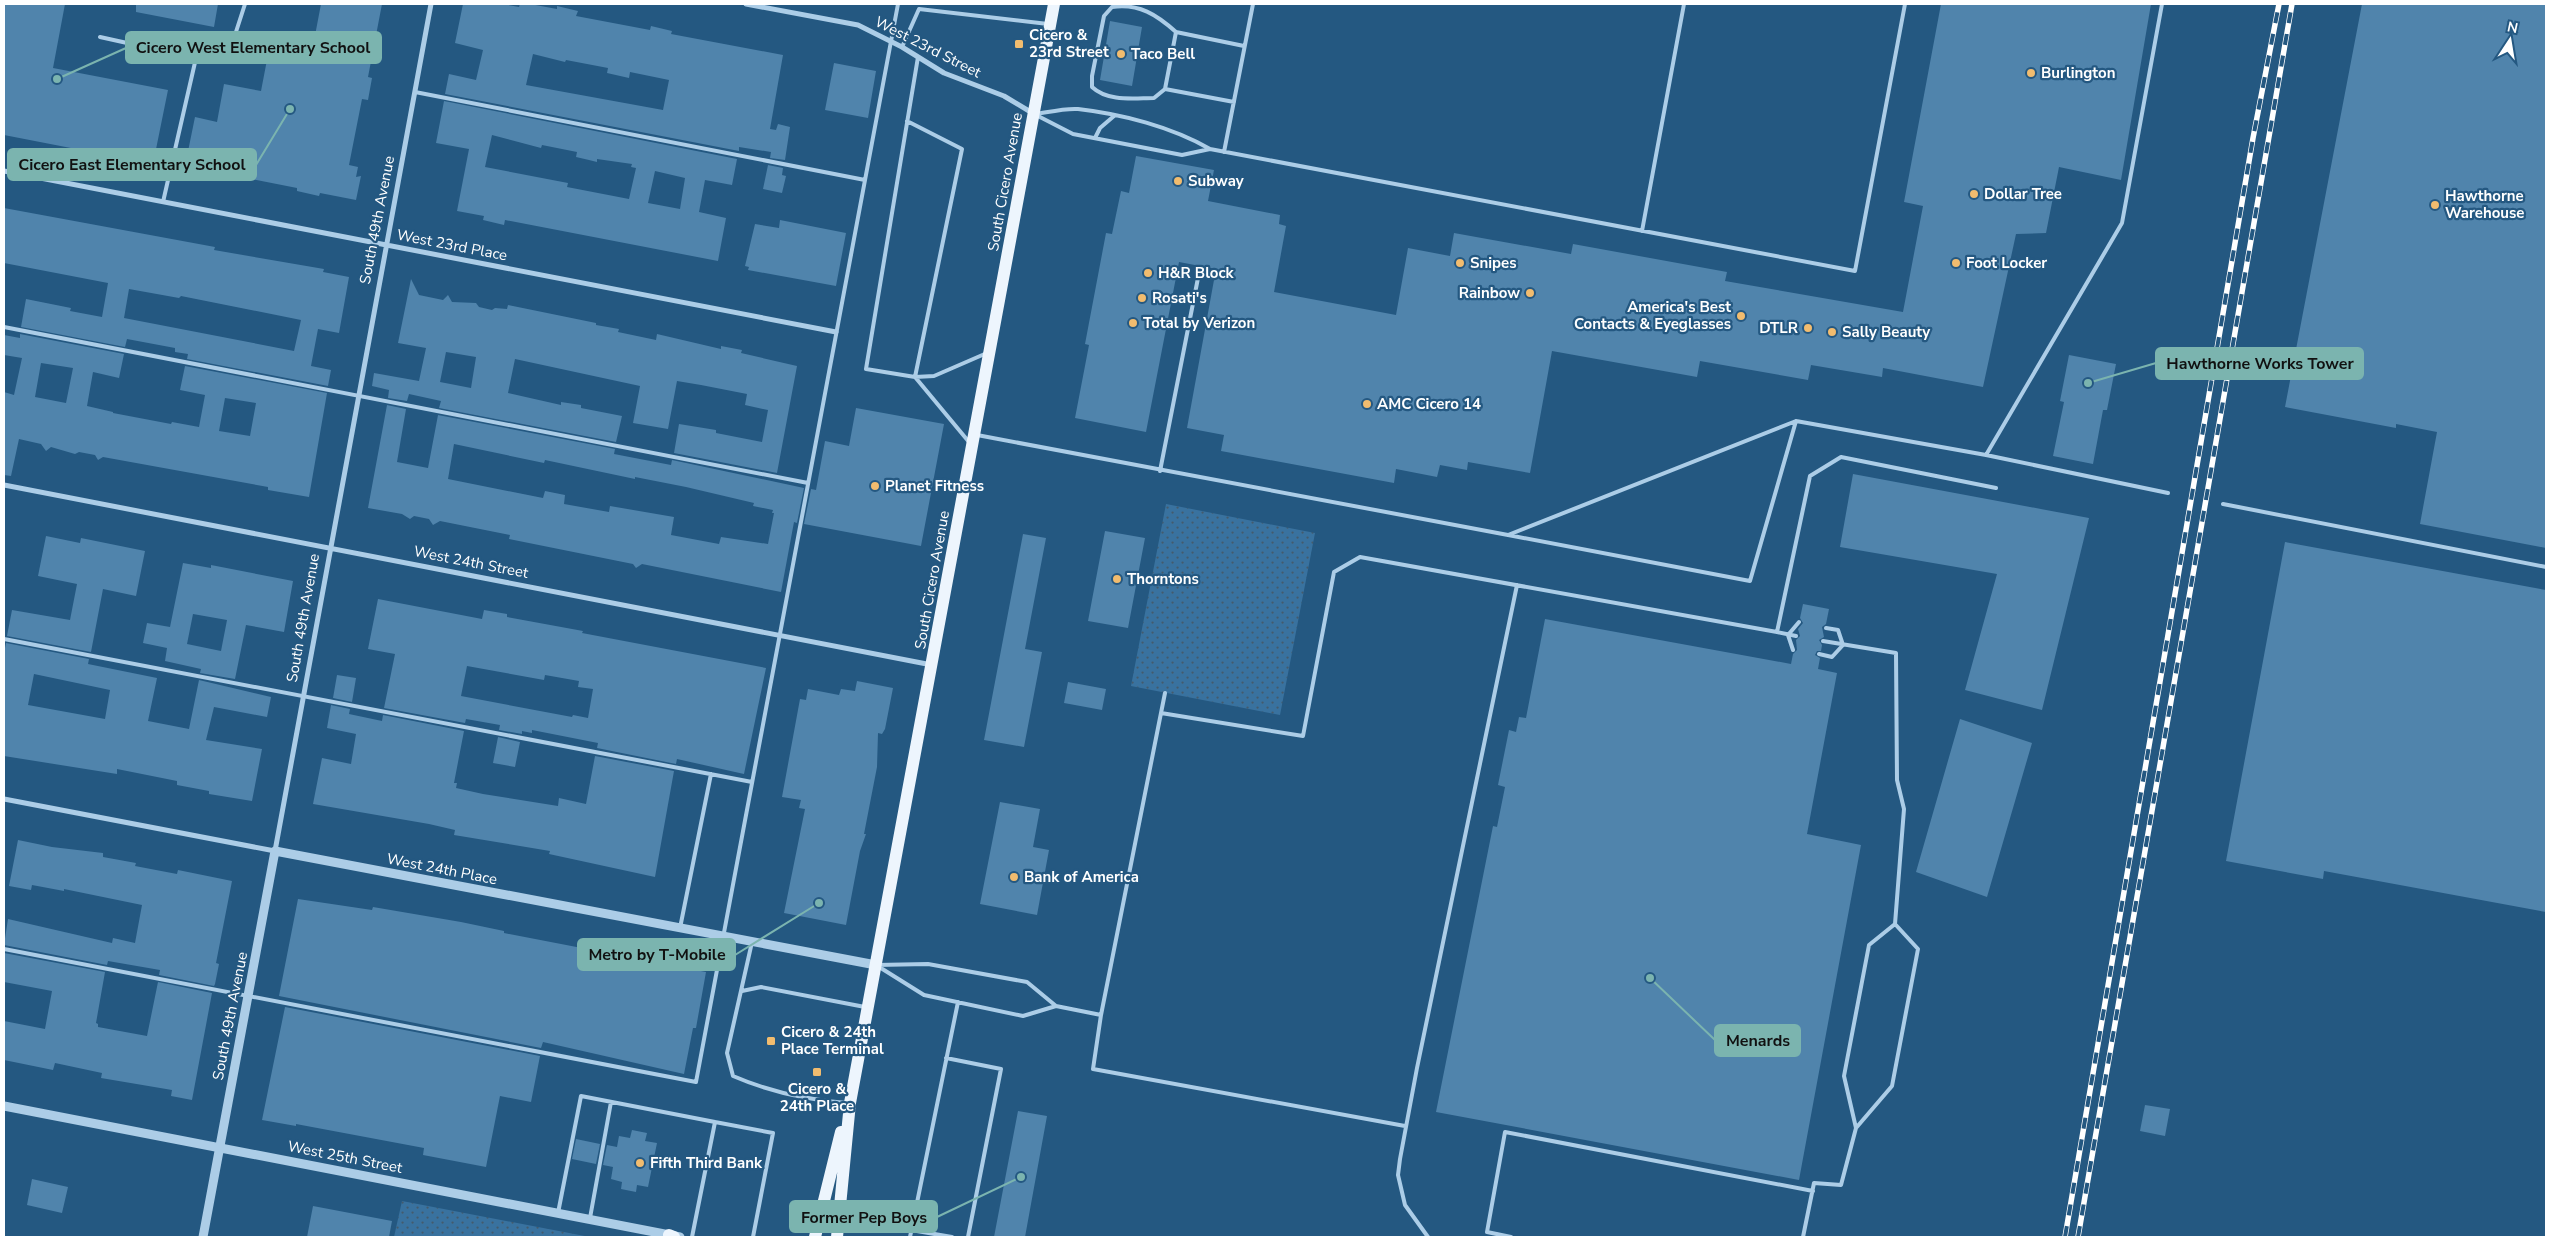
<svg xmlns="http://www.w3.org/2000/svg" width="2550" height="1241" font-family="'Nunito Sans',sans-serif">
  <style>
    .grass { fill: url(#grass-dots) }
    .building { fill: #5084ac; fill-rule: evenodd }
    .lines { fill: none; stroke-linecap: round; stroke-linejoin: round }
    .service { stroke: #accde7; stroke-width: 4 }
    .minor { stroke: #accde7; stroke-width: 5 }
    .tertiary { stroke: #accde7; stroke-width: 9 }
    .primary { stroke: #edf5fd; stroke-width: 12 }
    .rail-casing { stroke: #fff; stroke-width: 5.5 }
    .rail { stroke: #245881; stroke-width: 4; stroke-dasharray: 11; stroke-linecap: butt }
    .poi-dot { fill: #f1bc6f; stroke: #245881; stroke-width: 2 }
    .labels { text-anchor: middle; stroke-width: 4.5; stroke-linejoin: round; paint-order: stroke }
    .poi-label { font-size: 15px; font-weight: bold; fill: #fff; stroke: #245881; text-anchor: start }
    .street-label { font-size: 15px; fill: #fff; stroke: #245881 }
    .leader { fill: none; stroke: #7bb4af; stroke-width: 2 }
    .callout-dot { fill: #7bb4af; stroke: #245881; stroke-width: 2 }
    .callout { fill: #7bb4af; stroke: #7bb4af; stroke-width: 2 }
    .callout-label { font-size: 16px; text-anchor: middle; font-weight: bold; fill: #111 }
  </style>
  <defs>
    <pattern id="grass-dots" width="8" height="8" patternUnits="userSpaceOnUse" patternTransform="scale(1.25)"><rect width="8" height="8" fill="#39729f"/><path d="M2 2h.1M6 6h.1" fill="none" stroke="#445b6d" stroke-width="1.8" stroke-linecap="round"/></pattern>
  </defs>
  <rect width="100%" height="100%" fill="#245881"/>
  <!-- grass -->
  <path class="grass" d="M1166 504 1315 533 1280 715 1131 686Z
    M402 1201 590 1237H394Z"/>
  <!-- building -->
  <path class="building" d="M4 4H65L53 68 168 90 153 164 4 135Z
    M136 4H218L214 27 136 12Z
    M321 4H382L368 77 372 78 368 100 362 99 349 165 358 167 356 177 361 176 356 200 320 193 319 196 297 191V188L185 166 195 117 217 122 224 84 261 91 271 39 313 46Z
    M463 4H503L519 7 520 4H530L557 9V6L578 11 576 16 650 30 651 26 672 31 671 34 783 55 770 129 776 130 778 124 790 127 785 160 770 158 771 152 739 147V151L445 94 449 74 476 80 483 50 455 43ZM533 54 565 62 566 60 608 68 607 73 629 78 630 72 669 80 663 110 526 85Z
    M1941 4H2151L2121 180 2059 167 2046 233 2016 234 1983 387 1883 368 1882 377 1811 365 1808 380 1700 361 1697 377 1552 351 1530 473 1468 462 1467 470 1440 465 1437 477 1396 469 1394 483 1221 451 1224 435 1187 428 1216 269 1179 262 1146 432 1075 418 1089 345 1085 344 1106 233 1112 234 1121 191 1129 193 1136 156 1214 170 1208 201 1280 215 1279 224 1286 226 1274 292 1396 315 1408 248 1450 256 1454 233 1571 254 1573 244 1727 272 1725 281 1903 312 1923 206 1904 202Z
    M2362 4H2546V548L2420 524 2437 432 2396 424V428L2285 407Z
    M1110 21 1142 27 1132 86 1100 80Z
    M834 63 876 71 868 118 825 110Z
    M444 101 737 159 732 185 705 180 699 212 726 218 718 261 505 220 504 225 483 220 484 216 457 211 469 149 436 143ZM492 135 541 148 542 145 577 152 576 157 589 160 597 162V159L632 164 631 167 636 168 629 199 567 187 568 183 485 167ZM655 171 685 178 680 209 648 203Z
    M768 165 783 168 782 175 786 176 782 193 763 189Z
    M4 208 215 247 214 250 324 269 323 272 349 277 339 333 318 329 311 366 331 370 328 386 187 359 188 354 175 352V348L127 339 125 347 21 327 26 299 71 308 70 311 102 317 108 283 4 263ZM129 289 179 298 181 296 301 320 294 351 124 318Z
    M780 220 846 233 836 286 748 270 749 267 745 266 755 224 779 228Z
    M411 279 419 295 443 300 448 295 452 302 476 303 479 307 492 310 495 308 507 309 508 305 596 323V325L619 329 618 332 656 340 657 334 721 349V346L742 350 741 353 797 366 777 473 674 453 679 424 716 430V433L762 442 768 410 745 405 747 394 701 385 677 381 668 429 633 423 640 386 515 359 508 393 561 405V402L581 405V408L622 416 616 442 439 408 441 401 409 394 407 401 388 398 389 390 372 386 374 373 419 381 426 348 398 343ZM446 352 476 357 471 388 440 382Z
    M20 334 124 354 119 378 93 372 87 406 113 412V413L171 424 172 422 199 427 205 395 180 390 185 366 327 393 309 497 268 490V487L103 457 98 460 95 455 79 452 75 454 51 447 46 451 41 444 19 439 11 476 4 475V392L14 395 22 358 4 355V335L20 338ZM41 363 73 368 66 403 35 397ZM225 398 256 403 250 436 219 431Z
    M2069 355 2116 364 2107 410H2103L2093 464 2053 456 2064 402 2060 401Z
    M387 405 406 409 397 462 428 468 438 415 615 449 614 454 671 465 672 460 804 488 797 523 794 522 781 592 642 564 636 568 633 564 509 539 510 535 440 521 433 525 429 519 414 516 410 519 402 514 368 508ZM454 444 544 463 545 460 635 479V477L686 487 754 503 753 506 773 510 772 513H774L768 544 721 537 719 544 671 535 674 517 610 506 609 512 564 504 565 495 545 491 543 498 448 479Z
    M856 408 944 424 921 546 804 524 811 489 816 490 825 441 849 446Z
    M1853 474 2089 518 2042 710 1965 690 1997 574 1840 547Z
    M1105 531 1145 538 1128 628 1088 621Z
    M1023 534 1046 538 1025 649 1042 652 1024 747 984 740Z
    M46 536 80 543 81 538 145 551 136 596 103 589 91 652 7 636 12 610 70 620 77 584 38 576Z
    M2285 542 2546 590V912L2324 871 2323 879 2226 861Z
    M183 563 211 568V565L293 581 284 632 246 625 235 679 200 673 201 669 165 661 167 648 143 643 147 623 170 627ZM193 614 227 620 221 651 187 644Z
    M378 599 482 619 484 610 507 614V617L583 631 582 633 766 668 744 774 677 759 676 764 597 748 598 743 532 730V733L522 731V734L499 730 500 725 466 719 465 723 384 708 395 654 368 649ZM467 666 544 680 545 675 579 681 578 687 593 689 588 718 573 715 572 717 461 696Z
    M1803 604 1829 609 1826 624 1822 627 1824 637 1819 640 1822 645 1821 651H1817L1815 655 1820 658 1818 669 1837 673 1807 834 1861 845 1799 1180 1436 1112 1493 826 1497 827 1505 787 1498 785 1509 730 1516 732 1519 717 1526 718 1545 619 1791 664 1793 654 1797 650 1796 640 1800 636 1798 629 1803 623 1800 618Z
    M6 643 89 659 88 664 157 678 148 721 189 729 199 680 271 697 267 717 214 707 206 740 262 749 252 801 209 794V791L177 785V781L117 769V774L4 756V653ZM34 674 110 690 105 719 28 705Z
    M337 675 356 678 352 702 333 698Z
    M857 681 893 688 885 729 882 734 878 733 877 767 864 834H866L860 851 846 925 784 913 805 809 799 808 801 800 782 797 800 699 806 700 808 689 839 695 841 689 855 691Z
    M1068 682 1106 689 1102 710 1064 703Z
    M331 705 350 709 349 714 382 721 383 715 464 731 454 783H457L456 788 483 794 558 806 559 798 586 804 595 756 674 771 655 877 549 854 550 851 454 835 455 830 429 824 313 804 322 758 351 764 356 734 327 728Z
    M1960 719 2032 743 1987 897 1916 872Z
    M498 737 520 742 515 767 493 763Z
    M1000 802 1040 809 1033 847 1049 850 1037 915 980 904Z
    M18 840 52 847 103 853V857L136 863 135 866 177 874 178 870 232 881 216 963 219 964 215 984 214 986 159 975 160 970 108 961 107 965 4 945 8 919 112 943 113 938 135 943 142 905 64 889V891L32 885 31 890 9 886Z
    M298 899 372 910 373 907 461 922 504 931V933L706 972 696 1028H693L684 1074 543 1042 541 1048 279 996Z
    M4 953 105 972 96 1023 98 1024V1027L147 1036 158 982 212 993 192 1100 171 1096 172 1090 101 1078 102 1073 55 1063 53 1070 4 1060V1021L45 1029 52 991 4 982Z
    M285 1007 540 1056 531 1102 500 1096 486 1167 423 1155 424 1148 296 1124V1126L262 1120Z
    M2145 1105 2170 1109 2165 1136 2140 1131Z
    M1018 1111 1047 1116 1025 1237H994Z
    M632 1130 647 1133 645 1141 657 1143 648 1187 637 1185 636 1192 621 1189 622 1182 611 1179 613 1167 603 1165 607 1145 617 1147 619 1136 630 1138Z
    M576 1139 600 1144 596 1164 572 1159Z
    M32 1179 68 1187 62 1213 27 1205Z
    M313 1206 392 1221 389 1237H307Z"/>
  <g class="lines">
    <!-- service -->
    <path class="service" d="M100 37 213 62 224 60 234 38 245 4
      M902 47 919 9 1048 24
      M918 57 866 369 915 377 934 376 987 353
      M1165 89 1154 98C1134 98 1108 102 1092 87V76L1104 16 1112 7C1139 3 1157 15 1176 32
      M415 92 865 180
      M1234 102 1165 89 1176 32 1244 46
      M1036 114C1049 112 1065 108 1078 109 1122 114 1172 127 1210 149L1855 271 1905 4
      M1036 115 1073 134 1182 155 1210 149
      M907 121 962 149 915 377
      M1095 138 1100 128 1114 116
      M1224 152 1253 4
      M163 202 196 58
      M1642 231 1684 4
      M4 327 808 483
      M915 377 969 442
      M977 435 1508 535 1796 421 1986 455 2122 223 2162 4
      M1986 455 2168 493
      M1160 471 1198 278
      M2223 504 2546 567
      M1508 535 1750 581 1796 421
      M1826 628 1838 630 1843 645
      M1777 632 1796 636
      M1788 635 1799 622
      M1788 635 1793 650
      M4 639 752 782
      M1819 654 1832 657 1843 645
      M1161 713 1165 693
      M680 928 711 774
      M752 942 727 1053 733 1076C770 1092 807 1100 847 1103
      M4 949 696 1082 898 4
      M742 991 761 987 865 1007
      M1056 1006 1027 982 928 964 876 965 924 995 1023 1016 1056 1006 1101 1015 1161 713 1303 736 1334 572 1360 557 1777 632 1810 476 1841 457 1996 488
      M1101 1015 1093 1069 1405 1126
      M946 1058 1001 1069 968 1237
      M1856 1128 1892 1086 1918 949 1895 924
      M558 1213 581 1096 715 1122
      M590 1218 611 1102
      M911 1230 952 1237
      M692 1237 715 1122 773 1133 753 1237
      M910 1237 958 1002
      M1428 1237 1405 1205 1398 1175 1400 1159 1417 1068 1517 585
      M1511 1237 1487 1232 1505 1132 1813 1191
      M1803 1237 1814 1183 1841 1185 1856 1128 1844 1076 1869 945 1895 924 1904 809 1897 780 1896 653 1823 641"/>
    <!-- minor -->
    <path class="minor" d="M746 4 858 25 902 47 944 73 1004 96 1034 114
      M4 171 836 332
      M4 485 932 665
      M4 799 275 851 431 4"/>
    <!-- tertiary -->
    <path class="tertiary" d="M4 1106 680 1237
      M203 1237 275 851 876 965"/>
    <!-- primary -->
    <path class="primary" d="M669 1235 674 1237
      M815 1237 841 1132
      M837 1237 850 1103 1054 4"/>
    <defs>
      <path id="rail" d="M2065 1237 2253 138 2279 4
        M2078 1237 2292 4"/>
    </defs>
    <!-- rail casing -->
    <use href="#rail" class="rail-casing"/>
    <!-- rail -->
    <use href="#rail" class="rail"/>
  </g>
  <!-- markers -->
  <g class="poi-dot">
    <rect x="1014" y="39" width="10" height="10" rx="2.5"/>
    <circle cx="1121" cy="54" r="5"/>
    <circle cx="2031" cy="73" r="5"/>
    <circle cx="1178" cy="181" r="5"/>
    <circle cx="1974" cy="194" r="5"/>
    <circle cx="2435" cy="205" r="5"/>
    <circle cx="1460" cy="263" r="5"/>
    <circle cx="1956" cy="263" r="5"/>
    <circle cx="1148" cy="273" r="5"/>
    <circle cx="1530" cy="293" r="5"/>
    <circle cx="1142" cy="298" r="5"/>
    <circle cx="1741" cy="316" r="5"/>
    <circle cx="1133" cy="323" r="5"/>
    <circle cx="1808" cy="328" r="5"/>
    <circle cx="1832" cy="332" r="5"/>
    <circle cx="1367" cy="404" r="5"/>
    <circle cx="875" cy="486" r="5"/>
    <circle cx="1117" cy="579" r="5"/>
    <circle cx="1014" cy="877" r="5"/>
    <rect x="766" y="1036" width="10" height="10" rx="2.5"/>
    <rect x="812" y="1067" width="10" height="10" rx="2.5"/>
    <circle cx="640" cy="1163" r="5"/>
  </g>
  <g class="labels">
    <!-- poi labels -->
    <g class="poi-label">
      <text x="1029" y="40">Cicero &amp;<tspan x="1029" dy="17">23rd Street</tspan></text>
      <text x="1131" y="59">Taco Bell</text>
      <text x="2041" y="78">Burlington</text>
      <text x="1188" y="186">Subway</text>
      <text x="1984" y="199">Dollar Tree</text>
      <text x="2445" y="201">Hawthorne<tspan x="2445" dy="17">Warehouse</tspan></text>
      <text x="1470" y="268">Snipes</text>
      <text x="1966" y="268">Foot Locker</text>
      <text x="1158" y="278">H&amp;R Block</text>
      <text x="1520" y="298" text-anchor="end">Rainbow</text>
      <text x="1152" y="303">Rosati's</text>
      <text x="1731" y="312" text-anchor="end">America's Best<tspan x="1731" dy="17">Contacts &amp; Eyeglasses</tspan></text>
      <text x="1143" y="328">Total by Verizon</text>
      <text x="1798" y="333" text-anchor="end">DTLR</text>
      <text x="1842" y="337">Sally Beauty</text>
      <text x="1377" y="409">AMC Cicero 14</text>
      <text x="885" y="491">Planet Fitness</text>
      <text x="1127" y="584">Thorntons</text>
      <text x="1024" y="882">Bank of America</text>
      <text x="781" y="1037">Cicero &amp; 24th<tspan x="781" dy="17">Place Terminal</tspan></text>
      <text x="817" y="1094" text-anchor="middle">Cicero &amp;<tspan x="817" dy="17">24th Place</tspan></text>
      <text x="650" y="1168">Fifth Third Bank</text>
    </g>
    <!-- street labels -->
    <g class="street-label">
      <text transform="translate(928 47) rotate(27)" y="5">West 23rd Street</text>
      <text transform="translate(1005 182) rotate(-80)" y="5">South Cicero Avenue</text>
      <text transform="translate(377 220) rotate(-79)" y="5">South 49th Avenue</text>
      <text transform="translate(452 245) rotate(11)" y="5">West 23rd Place</text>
      <text transform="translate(471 562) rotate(11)" y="5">West 24th Street</text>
      <text transform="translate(932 580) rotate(-80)" y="5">South Cicero Avenue</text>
      <text transform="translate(303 618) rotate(-80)" y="5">South 49th Avenue</text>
      <text transform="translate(442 869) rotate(11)" y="5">West 24th Place</text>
      <text transform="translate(230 1016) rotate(-79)" y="5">South 49th Avenue</text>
      <text transform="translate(345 1157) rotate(11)" y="5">West 25th Street</text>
    </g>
  </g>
  <!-- callouts -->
  <path class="leader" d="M57 79L126 48M290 109L256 165M2088 383L2156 363M819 903L735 955M1650 978L1715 1040M1021 1177L937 1217"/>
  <g class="callout-dot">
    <circle cx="57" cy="79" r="5"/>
    <circle cx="290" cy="109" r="5"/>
    <circle cx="2088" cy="383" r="5"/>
    <circle cx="819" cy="903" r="5"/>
    <circle cx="1650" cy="978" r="5"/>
    <circle cx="1021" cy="1177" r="5"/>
  </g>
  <g class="callout">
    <rect x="126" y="32" width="255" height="31" rx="5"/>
    <rect x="8" y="149" width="248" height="31" rx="5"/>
    <rect x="2156" y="348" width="207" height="31" rx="5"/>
    <rect x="578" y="939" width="157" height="31" rx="5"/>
    <rect x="1715" y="1025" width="85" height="31" rx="5"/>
    <rect x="790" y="1201" width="147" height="31" rx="5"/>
  </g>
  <g class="callout-label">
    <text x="253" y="53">Cicero West Elementary School</text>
    <text x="132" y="170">Cicero East Elementary School</text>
    <text x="2260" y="369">Hawthorne Works Tower</text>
    <text x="657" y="960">Metro by T-Mobile</text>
    <text x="1758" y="1046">Menards</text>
    <text x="864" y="1223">Former Pep Boys</text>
  </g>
  <!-- border -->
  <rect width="2550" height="1241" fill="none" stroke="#ffffff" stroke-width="10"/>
  <!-- north arrow -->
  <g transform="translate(2510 40) rotate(12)" stroke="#245881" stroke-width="4" paint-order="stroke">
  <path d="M0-4L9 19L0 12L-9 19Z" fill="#ffffff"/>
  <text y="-8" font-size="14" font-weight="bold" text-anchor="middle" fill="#ffffff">N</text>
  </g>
</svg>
